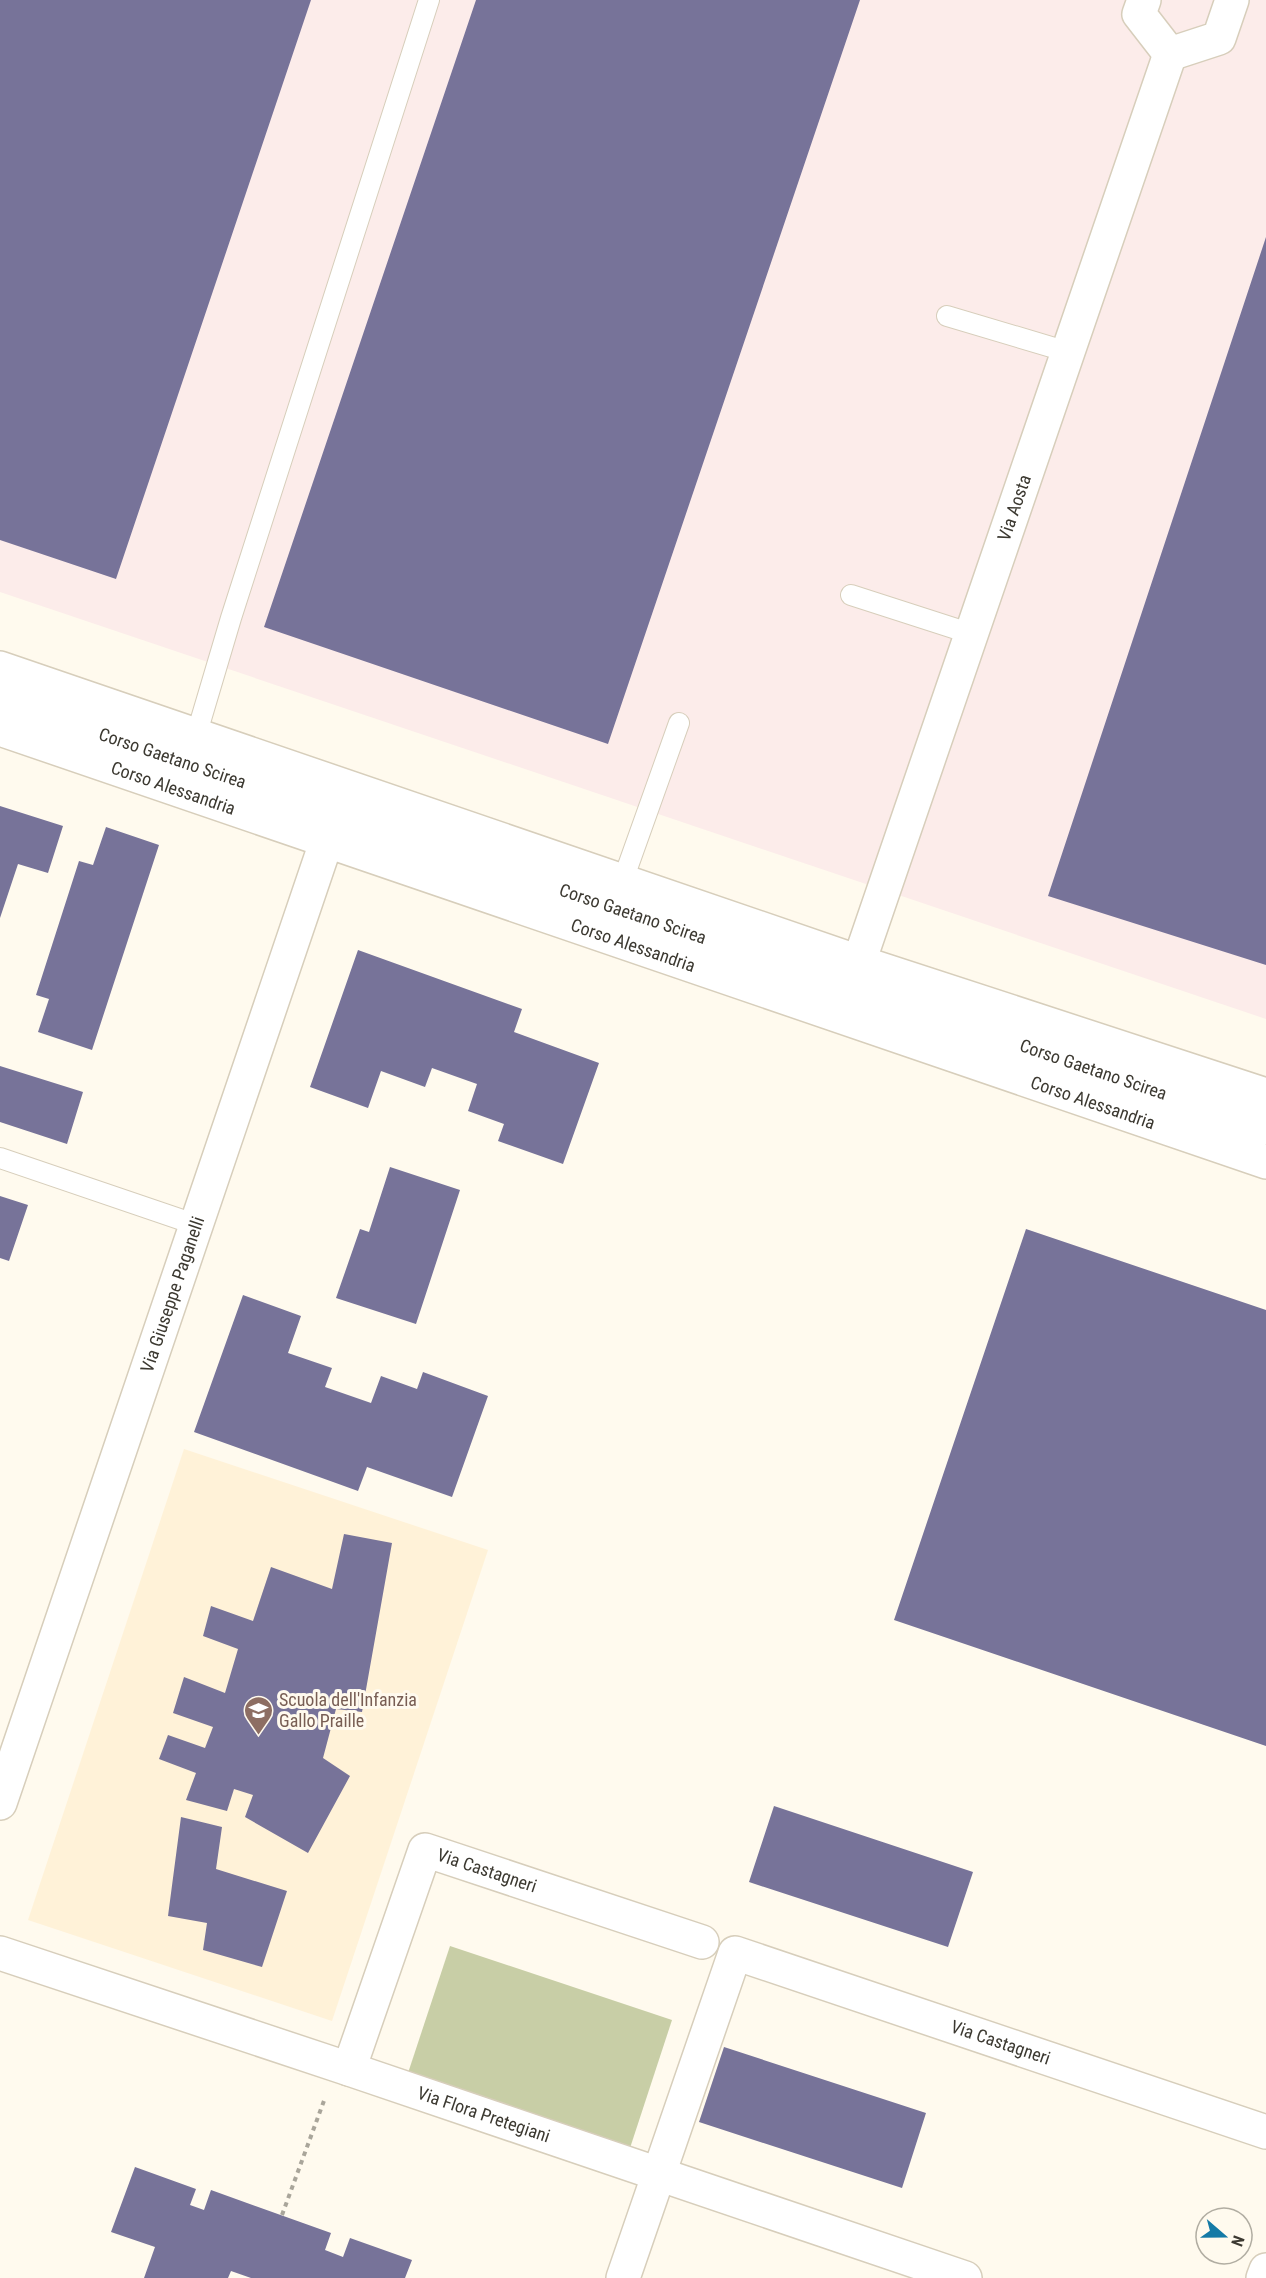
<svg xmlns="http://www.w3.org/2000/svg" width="1266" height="2278" font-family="'Roboto Condensed',sans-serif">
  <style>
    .built { fill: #fff2d8 }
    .industrial { fill: #fcecea }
    .green { fill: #c8cea6 }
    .building { fill: #777399 }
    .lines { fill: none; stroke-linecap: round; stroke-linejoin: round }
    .service-casing { stroke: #d7cebb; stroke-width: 22 }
    .minor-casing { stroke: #d7cebb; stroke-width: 36 }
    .tertiary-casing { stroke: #d7cebb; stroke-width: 36 }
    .path { stroke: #a9a59a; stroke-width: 4; stroke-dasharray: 4.5 4.5; stroke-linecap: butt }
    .service { stroke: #fff; stroke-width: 20 }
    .minor { stroke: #fff; stroke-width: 33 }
    .tertiary { stroke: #fff; stroke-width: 33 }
    .labels { text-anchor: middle; stroke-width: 6; stroke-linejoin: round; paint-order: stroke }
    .street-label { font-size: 18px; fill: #3c3931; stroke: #fffaee }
    .education-label { font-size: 18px; fill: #785e54; stroke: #fffaee; text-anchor: start }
  </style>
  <rect width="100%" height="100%" fill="#fffaee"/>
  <!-- built -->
  <path class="built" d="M184 1449 488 1550 332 2021 28 1920Z"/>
  <!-- industrial -->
  <path class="industrial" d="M0 0H1266V1019L0 592Z"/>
  <!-- green -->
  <path class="green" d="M450 1946 672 2020 630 2148 408 2073Z"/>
  <!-- building -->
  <path class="building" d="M0 0H311L116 579 0 540Z
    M476 0H860L608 744 264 627Z
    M1266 237V965L1048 896Z
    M0 806 63 826 48 873 18 864 0 918Z
    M106 827 159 845 92 1050 38 1032 49 999 36 995 79 861 93 865Z
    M358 950 522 1009 514 1032 599 1063 563 1164 498 1141 504 1124 468 1111 477 1084 432 1068 425 1087 381 1071 368 1108 310 1087Z
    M0 1066 83 1092 67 1144 0 1122Z
    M390 1167 460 1190 416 1324 336 1298 360 1229 369 1232Z
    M0 1196 28 1205 9 1261 0 1258Z
    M1026 1229 1266 1310V1746L894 1620Z
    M243 1295 301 1316 288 1353 332 1368 325 1387 371 1403 381 1376 417 1389 423 1372 488 1396 452 1497 367 1467 358 1491 194 1432Z
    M344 1534 392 1543 362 1712 336 1709 323 1758 350 1776 308 1853 245 1817 253 1795 234 1789 227 1811 186 1800 196 1773 159 1759 168 1735 205 1748 213 1727 173 1713 184 1677 225 1693 238 1649 203 1636 211 1606 253 1621 271 1567 332 1589Z
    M774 1806 973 1872 948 1947 749 1882Z
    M181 1817 222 1827 216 1869 287 1891 262 1967 203 1950 207 1923 168 1916Z
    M724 2047 926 2113 902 2188 699 2122Z
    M135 2167 196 2189 190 2205 204 2210 211 2190 331 2233 325 2250 343 2257 350 2238 412 2260 405 2278H251L231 2271 228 2278H144L155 2247 111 2232Z"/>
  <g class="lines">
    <defs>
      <path id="service" d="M947 316 1068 352
        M851 595 972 634
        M196 736 231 618 429 0
        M623 880 679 723
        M0 1158 197 1225"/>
      <g id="minor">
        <path d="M1144 0 1139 14 1170 54"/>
        <path d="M1170 54 1219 38 1232 0"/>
        <path id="s1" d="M0 729 1266 1162"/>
        <path id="s2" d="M859 962 1170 54"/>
        <path id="s3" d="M0 1803 334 819"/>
        <path id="s4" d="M0 1953 349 2069 965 2278"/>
        <path id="s5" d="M349 2069 425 1850 702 1942"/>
        <path id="s6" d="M623 2278 735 1953 1266 2132"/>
        <path d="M1263 2278 1266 2270"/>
      </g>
      <g id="tertiary">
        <path d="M0 668 859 962 1266 1095"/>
        <path id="s7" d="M0 700 1266 1128"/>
      </g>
    </defs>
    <!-- service casing -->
    <use href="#service" class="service-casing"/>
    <!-- minor casing -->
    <use href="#minor" class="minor-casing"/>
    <!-- tertiary casing -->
    <use href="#tertiary" class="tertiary-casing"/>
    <!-- path -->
    <path class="path" d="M282 2215 325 2098"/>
    <!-- service -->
    <use href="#service" class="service"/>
    <!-- minor -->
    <use href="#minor" class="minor"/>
    <!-- tertiary -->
    <use href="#tertiary" class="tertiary"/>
  </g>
  <!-- icons -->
  <defs>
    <symbol id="school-pin" viewBox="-11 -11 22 30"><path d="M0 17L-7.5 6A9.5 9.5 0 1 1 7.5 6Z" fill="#8d6e63" stroke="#fffaee"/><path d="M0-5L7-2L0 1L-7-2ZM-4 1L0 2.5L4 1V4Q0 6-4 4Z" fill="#fff"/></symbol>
  </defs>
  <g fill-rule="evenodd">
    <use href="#school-pin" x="242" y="1694" width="33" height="45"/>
  </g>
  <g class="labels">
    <!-- street labels -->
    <g class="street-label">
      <text dy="6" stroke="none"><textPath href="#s2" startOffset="480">Via Aosta</textPath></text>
      <text dy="6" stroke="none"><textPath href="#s7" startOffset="182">Corso Gaetano Scirea</textPath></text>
      <text dy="6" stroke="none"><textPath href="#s1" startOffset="183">Corso Alessandria</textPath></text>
      <text dy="6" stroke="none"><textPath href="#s7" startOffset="668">Corso Gaetano Scirea</textPath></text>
      <text dy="6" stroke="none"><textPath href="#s1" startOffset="669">Corso Alessandria</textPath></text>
      <text dy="6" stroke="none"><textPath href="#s7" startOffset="1154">Corso Gaetano Scirea</textPath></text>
      <text dy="6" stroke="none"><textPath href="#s1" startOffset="1155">Corso Alessandria</textPath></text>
      <text dy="6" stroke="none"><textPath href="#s3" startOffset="537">Via Giuseppe Paganelli</textPath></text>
      <text dy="6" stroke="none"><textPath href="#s5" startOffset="297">Via Castagneri</textPath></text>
      <text dy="6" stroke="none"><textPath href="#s6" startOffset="624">Via Castagneri</textPath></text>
      <text dy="6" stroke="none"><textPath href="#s4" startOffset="510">Via Flora Pretegiani</textPath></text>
    </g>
    <!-- education labels -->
    <g class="education-label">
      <text x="279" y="1706">Scuola dell'Infanzia<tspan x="279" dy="21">Gallo Praille</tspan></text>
    </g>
  </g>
  <!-- north arrow -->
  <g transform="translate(1224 2236) rotate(110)"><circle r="28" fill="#fffaee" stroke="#b1ada2" stroke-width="1.5"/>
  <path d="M0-4.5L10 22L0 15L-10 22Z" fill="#157aa6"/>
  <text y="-9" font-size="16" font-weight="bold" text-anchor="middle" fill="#3c3931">N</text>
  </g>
</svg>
